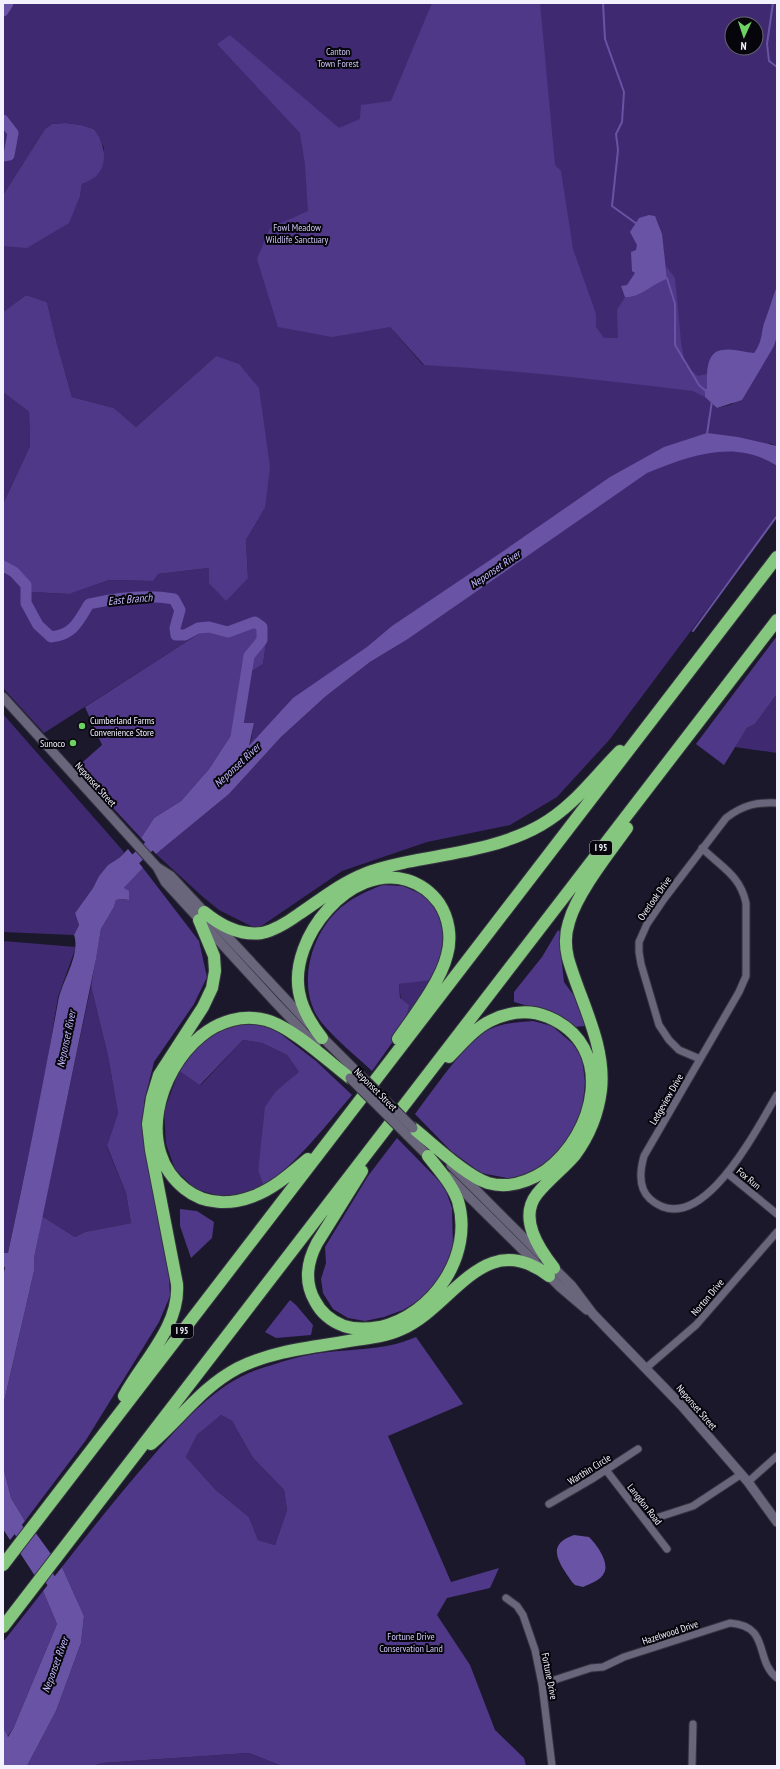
<svg xmlns="http://www.w3.org/2000/svg" width="780" height="1769" font-family="'PT Sans Narrow',sans-serif">
  <style>
    .green { fill: #3f2a71; fill-rule: evenodd }
    .forest { fill: #4f3888; fill-rule: evenodd }
    .water { fill: #6853a5 }
    .lines { fill: none; stroke-linecap: round; stroke-linejoin: round }
    .stream { stroke: #6853a5; stroke-width: 2 }
    .river { stroke: #6853a5; stroke-width: 11 }
    .street-casing { stroke: #363341; stroke-width: 9 }
    .secondary-casing { stroke: #363341; stroke-width: 11 }
    .highway-casing { stroke: #363341; stroke-width: 14 }
    .street { stroke: #69657b; stroke-width: 7 }
    .secondary { stroke: #69657b; stroke-width: 9 }
    .highway { stroke: #85c77e; stroke-width: 12 }
    .secondary-bridge-casing { stroke: #363341; stroke-width: 11; stroke-linecap: butt }
    .secondary-bridge { stroke: #69657b; stroke-width: 9 }
    .poi-dot { fill: #6cd362; stroke: #06050c; stroke-width: 1.5 }
    .labels { text-anchor: middle; stroke-width: 4; stroke-linejoin: round; paint-order: stroke }
    .shield { fill: #06050c; stroke: #acaab5; stroke-width: 1 }
    .shield-label { font-size: 9px; font-weight: bold; fill: #f3f1fe }
    .park-label { font-size: 10px; fill: #cdc5f2; stroke: #06050c }
    .poi-label { font-size: 10px; fill: #f3f1fe; stroke: #06050c; text-anchor: start }
    .street-label { font-size: 10px; fill: #f3f1fe; stroke: #06050c }
    .water-label { font-size: 11px; font-style: italic; fill: #c7bafe; stroke: #06050c }
  </style>
  <rect width="100%" height="100%" fill="#1c182b"/>
  <!-- green -->
  <path class="green" d="M3 3H777V446L769 443 773 464 777 466V516L610 739 557 797 510 825 427 842 342 871 257 929 219 910 203 897 156 854 229 794 281 737 326 696 370 662 408 639 586 515 584 506 389 640 244 758 251 740 254 723H239L246 675 263 664 266 643 259 642 260 635 253 626 220 634 203 631 44 733 3 688V570L20 575 33 592 68 594 109 580 152 581 158 574 209 568 248 578 246 540 265 508 216 356 136 427 114 408 72 397 57 344 47 302 26 295 3 312V245L80 196 82 184 98 174 104 148 98 135 94 129 81 125 65 123 52 124 45 129 3 195ZM732 24H756V48H732ZM582 282 423 365 390 327ZM728 382 733 404 717 408 712 403Z
    M3 392 29 412 30 446 3 504Z
    M777 694V753L735 747 747 728 755 724Z
    M3 714 124 852 119 858 108 865 99 876 93 888 75 913 79 925 74 935 3 932Z
    M3 941 76 947 58 997 44 1082 8 1253H3Z
    M441 964 404 1026 399 984 410 982Z
    M91 986 108 1056 118 1113 107 1147 126 1193 131 1223 85 1232 75 1237 42 1216Z
    M243 1040 262 1043 287 1055 300 1073 276 1091 262 1144 258 1171 264 1187 246 1194 220 1196 195 1189 175 1169 166 1144 164 1111 179 1071 201 1085Z
    M221 1415 232 1421 253 1458 284 1490 287 1510 275 1545 258 1540 249 1517 216 1490 186 1457 197 1435Z
    M249 1753 282 1766H93L102 1763Z"/>
  <!-- forest -->
  <path class="forest" d="M432 3H540L555 165 561 171 573 249 596 314V327L604 338H618L617 310 625 297C641 298 652 284 667 279L666 266 675 278 681 342 685 365 698 376 707 374V388L705 390V397L693 391C604 380 514 370 424 365L390 327 332 337 278 327 257 259 270 228 308 211 305 164 300 133 217 44 230 35 339 128 360 119 361 105 391 101Z
    M65 123 81 125 94 129C103 140 109 161 98 174 94 179 88 181 82 184L80 196 69 223 27 248 3 246V195L45 129 52 124Z
    M26 295 47 302 57 344 72 397 114 408 136 427 216 356 239 364 259 388 270 467 265 508 246 540 248 578 226 601 209 583V568L158 574 153 581 109 580 69 594 32 592 20 575 3 570V504L30 446 29 412 3 392V312Z
    M253 626 259 631V641L266 643 263 664 246 675 239 723 209 769 181 801 154 818 141 838 76 768 102 745 85 707 203 631 220 634Z
    M777 636V694L755 724 747 728 724 765 696 744Z
    M143 868 199 941 207 977 194 1004 154 1062 144 1102V1136L169 1276 170 1296 159 1322 86 1440 25 1521 11 1498 3 1466V1406L34 1271V1258L42 1216 75 1237 85 1232 131 1223 126 1193 107 1146 118 1113 108 1056 91 986 101 929 114 907 116 900 122 899 129 900 124 888Z
    M383 885 403 886 421 894 437 907 444 924 445 945 441 964 430 980 399 984 400 998 409 1005 404 1026 372 1071C356 1056 336 1040 322 1023 296 991 309 939 336 912 349 899 366 891 383 885Z
    M558 930 561 933 560 946 564 982 580 1004 585 1026 574 1027 539 1009 514 1002V992L542 957Z
    M533 1021 552 1026 573 1044 582 1058 585 1082 582 1114 568 1141 549 1162 525 1178H507L481 1173 451 1151 415 1114C432 1092 465 1042 488 1030 502 1023 518 1022 533 1021Z
    M242 1024 269 1025 316 1061 352 1095C324 1128 298 1161 264 1187L258 1171 265 1107 276 1091 299 1072 287 1055 262 1043 243 1040 200 1085 179 1071 196 1048 216 1031Z
    M397 1138 440 1182 446 1191 452 1208 453 1246 446 1271 428 1295 403 1310 384 1317 365 1321 348 1318 333 1309 323 1293 321 1279 326 1263 325 1247 368 1176Z
    M180 1209 197 1211 214 1222 212 1238 191 1258 180 1226Z
    M290 1300 296 1305 313 1325 311 1335 276 1338 265 1332Z
    M416 1337 463 1404 388 1436 451 1582 499 1568 490 1588 447 1598 437 1615 470 1665 495 1730 524 1758 526 1766H282L249 1753 102 1763 93 1766H27L56 1711 81 1643 84 1616 62 1567C91 1530 121 1492 152 1457 182 1423 215 1384 259 1369 275 1364 292 1358 309 1355 344 1348 383 1352 416 1337ZM221 1415 232 1421 253 1458 284 1490 287 1510 275 1545 258 1540 249 1517 216 1490 186 1457 197 1435Z
    M43 1591 57 1624 13 1729 7 1737 3 1728V1642Z"/>
  <!-- water -->
  <path class="water" d="M649 215 655 216 662 234 667 279C652 284 641 298 625 297L621 286 627 285 635 273 632 271 631 252 636 250 637 245 630 232 639 218Z
    M777 286V336L774 346 742 400 717 408 705 397V390L707 388C707 376 705 352 722 350 732 348 744 352 754 353 764 340 760 331 766 318 770 307 773 296 777 286Z
    M707 433 738 437 777 446V466C735 438 689 456 647 473L408 639 370 662 326 696 281 737 229 794 156 854 141 838 154 818 181 801 209 769 239 723H254L249 746 293 698 367 647 392 626 502 552 610 477 664 447Z
    M128 849 143 868 124 888 129 891V900L122 899 116 900 114 907 101 929 96 959 34 1258V1271L3 1406V1277L5 1267H3V1253H8C26 1169 43 1086 58 1002 61 982 81 955 74 935L79 925 75 913 93 888 99 876 108 865 119 858Z
    M3 1466 11 1498 25 1521 10 1540 3 1529Z
    M35 1532 51 1554 35 1576 20 1553Z
    M574 1535 589 1537C596 1544 610 1562 604 1573 601 1580 590 1584 583 1587L575 1585 572 1582C560 1564 544 1545 574 1535Z
    M62 1567 84 1616 81 1643 56 1711 27 1766H3V1728L8 1737 13 1729 57 1624 43 1591Z"/>
  <g class="lines">
    <!-- stream -->
    <path class="stream" d="M603 3 605 39 624 92 622 122 616 134 618 150 612 206 637 224
      M773 3 767 44 769 61 777 67
      M667 278 675 304V345L699 385 707 392
      M707 434 712 401
      M693 631 777 516"/>
    <!-- river -->
    <path class="river" d="M3 11 8 3
      M3 120 13 133 9 155 3 156
      M3 566 14 572 26 585V603L38 625 51 637C73 635 78 622 89 604 116 598 146 594 174 599L180 610 175 628 176 635H185L198 628 209 627 228 632 255 622 262 627V640L249 656 236 737
      M125 869 159 837
      M3 1505 28 1545
      M41 1564 59 1594"/>
    <defs>
      <path id="street" d="M702 848C721 867 740 875 746 903V976L739 992 644 1156C640 1170 638 1188 650 1199 700 1243 757 1128 777 1095
        M700 1059 679 1050 669 1040 659 1025 641 964 639 952V942L647 924 664 899 726 818C743 805 756 802 777 803
        M727 1173 777 1214
        M646 1368 696 1325 777 1232
        M606 1470 667 1549
        M748 1482 777 1456
        M549 1504 592 1479 638 1449
        M647 1523 656 1518 693 1506 740 1475
        M506 1598 517 1606 523 1615 535 1650 542 1684 552 1766
        M542 1684 591 1668 603 1667 624 1657 730 1623C771 1626 754 1660 777 1678
        M692 1766 693 1724"/>
      <path id="secondary" d="M3 697 157 867 165 882 274 1001 316 1045
        M157 867 171 876 309 1024
        M318 1033 356 1071
        M407 1135 432 1160
        M451 1165 541 1255
        M448 1176 560 1287 587 1310
        M550 1264 572 1286 593 1314 681 1405 748 1482 777 1522"/>
      <path id="highway" d="M204 912C221 926 240 936 262 933 276 930 288 922 299 914 320 900 341 883 364 874 378 868 393 865 407 862 452 853 501 848 541 825 573 807 594 777 620 751
        M322 1038C311 1024 302 1009 299 992 289 938 350 863 407 880 420 884 431 892 439 903 449 918 452 938 447 955 441 981 414 1016 398 1039
        M413 1128C432 1143 466 1176 488 1183 509 1189 528 1182 545 1171 596 1134 617 1046 548 1017 529 1009 508 1012 490 1021 474 1029 462 1044 449 1057
        M308 1159C291 1173 275 1188 254 1196 230 1205 205 1205 185 1189 135 1150 158 1071 201 1036 219 1021 243 1014 266 1020 292 1027 328 1061 350 1078
        M362 1171 317 1243C307 1262 304 1282 315 1301 321 1313 331 1321 344 1326 356 1330 368 1329 380 1327 433 1315 474 1255 458 1201 452 1184 439 1170 428 1156
        M554 1268C539 1249 518 1218 537 1194 548 1180 563 1169 575 1155 589 1136 598 1114 601 1090 606 1044 580 1001 568 958 565 946 565 934 569 922 577 893 609 853 627 828
        M124 1396C143 1361 180 1326 177 1284L151 1150 148 1124 152 1098 159 1075 203 1007 212 988 215 971 214 956 199 920
        M151 1444C181 1418 202 1387 238 1368 274 1350 316 1347 355 1340 371 1338 387 1336 402 1329 453 1307 484 1226 549 1276
        M3 1565 777 557
        M3 1627 777 620"/>
    </defs>
    <!-- street casing -->
    <use href="#street" class="street-casing"/>
    <!-- secondary casing -->
    <use href="#secondary" class="secondary-casing"/>
    <!-- highway casing -->
    <use href="#highway" class="highway-casing"/>
    <!-- street -->
    <use href="#street" class="street"/>
    <!-- secondary -->
    <use href="#secondary" class="secondary"/>
    <!-- highway -->
    <use href="#highway" class="highway"/>
    <defs>
      <path id="secondary-bridge" d="M356 1071 413 1128
        M350 1078 407 1135"/>
    </defs>
    <!-- secondary-bridge casing -->
    <use href="#secondary-bridge" class="secondary-bridge-casing"/>
    <!-- secondary-bridge -->
    <use href="#secondary-bridge" class="secondary-bridge"/>
  </g>
  <!-- markers -->
  <g class="poi-dot">
    <circle cx="82" cy="726" r="4"/>
    <circle cx="73" cy="743" r="4"/>
  </g>
  <g class="labels">
    <!-- shield labels -->
    <g class="shield">
      <rect x="590" y="841" width="22" height="14" rx="3"/>
      <rect x="171" y="1324" width="22" height="14" rx="3"/>
    </g>
    <g class="shield-label">
      <text x="601" y="851">I 95</text>
      <text x="182" y="1334">I 95</text>
    </g>
    <!-- park labels -->
    <g class="park-label">
      <text x="338" y="55">Canton<tspan x="338" dy="12">Town Forest</tspan></text>
      <text x="297" y="231">Fowl Meadow<tspan x="297" dy="12">Wildlife Sanctuary</tspan></text>
      <text x="411" y="1640">Fortune Drive<tspan x="411" dy="12">Conservation Land</tspan></text>
    </g>
    <!-- poi labels -->
    <g class="poi-label">
      <text x="90" y="724">Cumberland Farms<tspan x="90" dy="12">Convenience Store</tspan></text>
      <text x="65" y="747" text-anchor="end">Sunoco</text>
    </g>
    <!-- street labels -->
    <g class="street-label">
      <text transform="translate(96 784) rotate(48)" y="4">Neponset Street</text>
      <text transform="translate(654 898) rotate(-55)" y="4">Overlook Drive</text>
      <text transform="translate(376 1089) rotate(45)" y="4">Neponset Street</text>
      <text transform="translate(666 1099) rotate(-60)" y="4">Ledgeview Drive</text>
      <text transform="translate(749 1178) rotate(40)" y="4">Fox Run</text>
      <text transform="translate(707 1297) rotate(-50)" y="4">Norton Drive</text>
      <text transform="translate(697 1407) rotate(49)" y="4">Neponset Street</text>
      <text transform="translate(589 1469) rotate(-32)" y="4">Warthin Circle</text>
      <text transform="translate(645 1504) rotate(52)" y="4">Langdon Road</text>
      <text transform="translate(670 1632) rotate(-18)" y="4">Hazelwood Drive</text>
      <text transform="translate(550 1676) rotate(79)" y="4">Fortune Drive</text>
    </g>
    <!-- water labels -->
    <g class="water-label">
      <text transform="translate(495 569) rotate(-34)" y="4">Neponset River</text>
      <text transform="translate(130 599) rotate(-5)" y="4">East Branch</text>
      <text transform="translate(237 765) rotate(-43)" y="4">Neponset River</text>
      <text transform="translate(66 1039) rotate(-78)" y="4">Neponset River</text>
      <text transform="translate(55 1665) rotate(-70)" y="4">Neponset River</text>
    </g>
  </g>
  <!-- border -->
  <rect width="780" height="1769" fill="none" stroke="#f3f1fe" stroke-width="8"/>
  <!-- north arrow -->
  <g transform="translate(744 36) rotate(183)"><circle r="19" fill="#06050c" stroke="#65636d"/>
  <path d="M0-3L7 15L0 10L-7 15Z" fill="#6cd362"/>
  <text y="-6" font-size="11" font-weight="bold" text-anchor="middle" fill="#f3f1fe">N</text>
  </g>
</svg>
